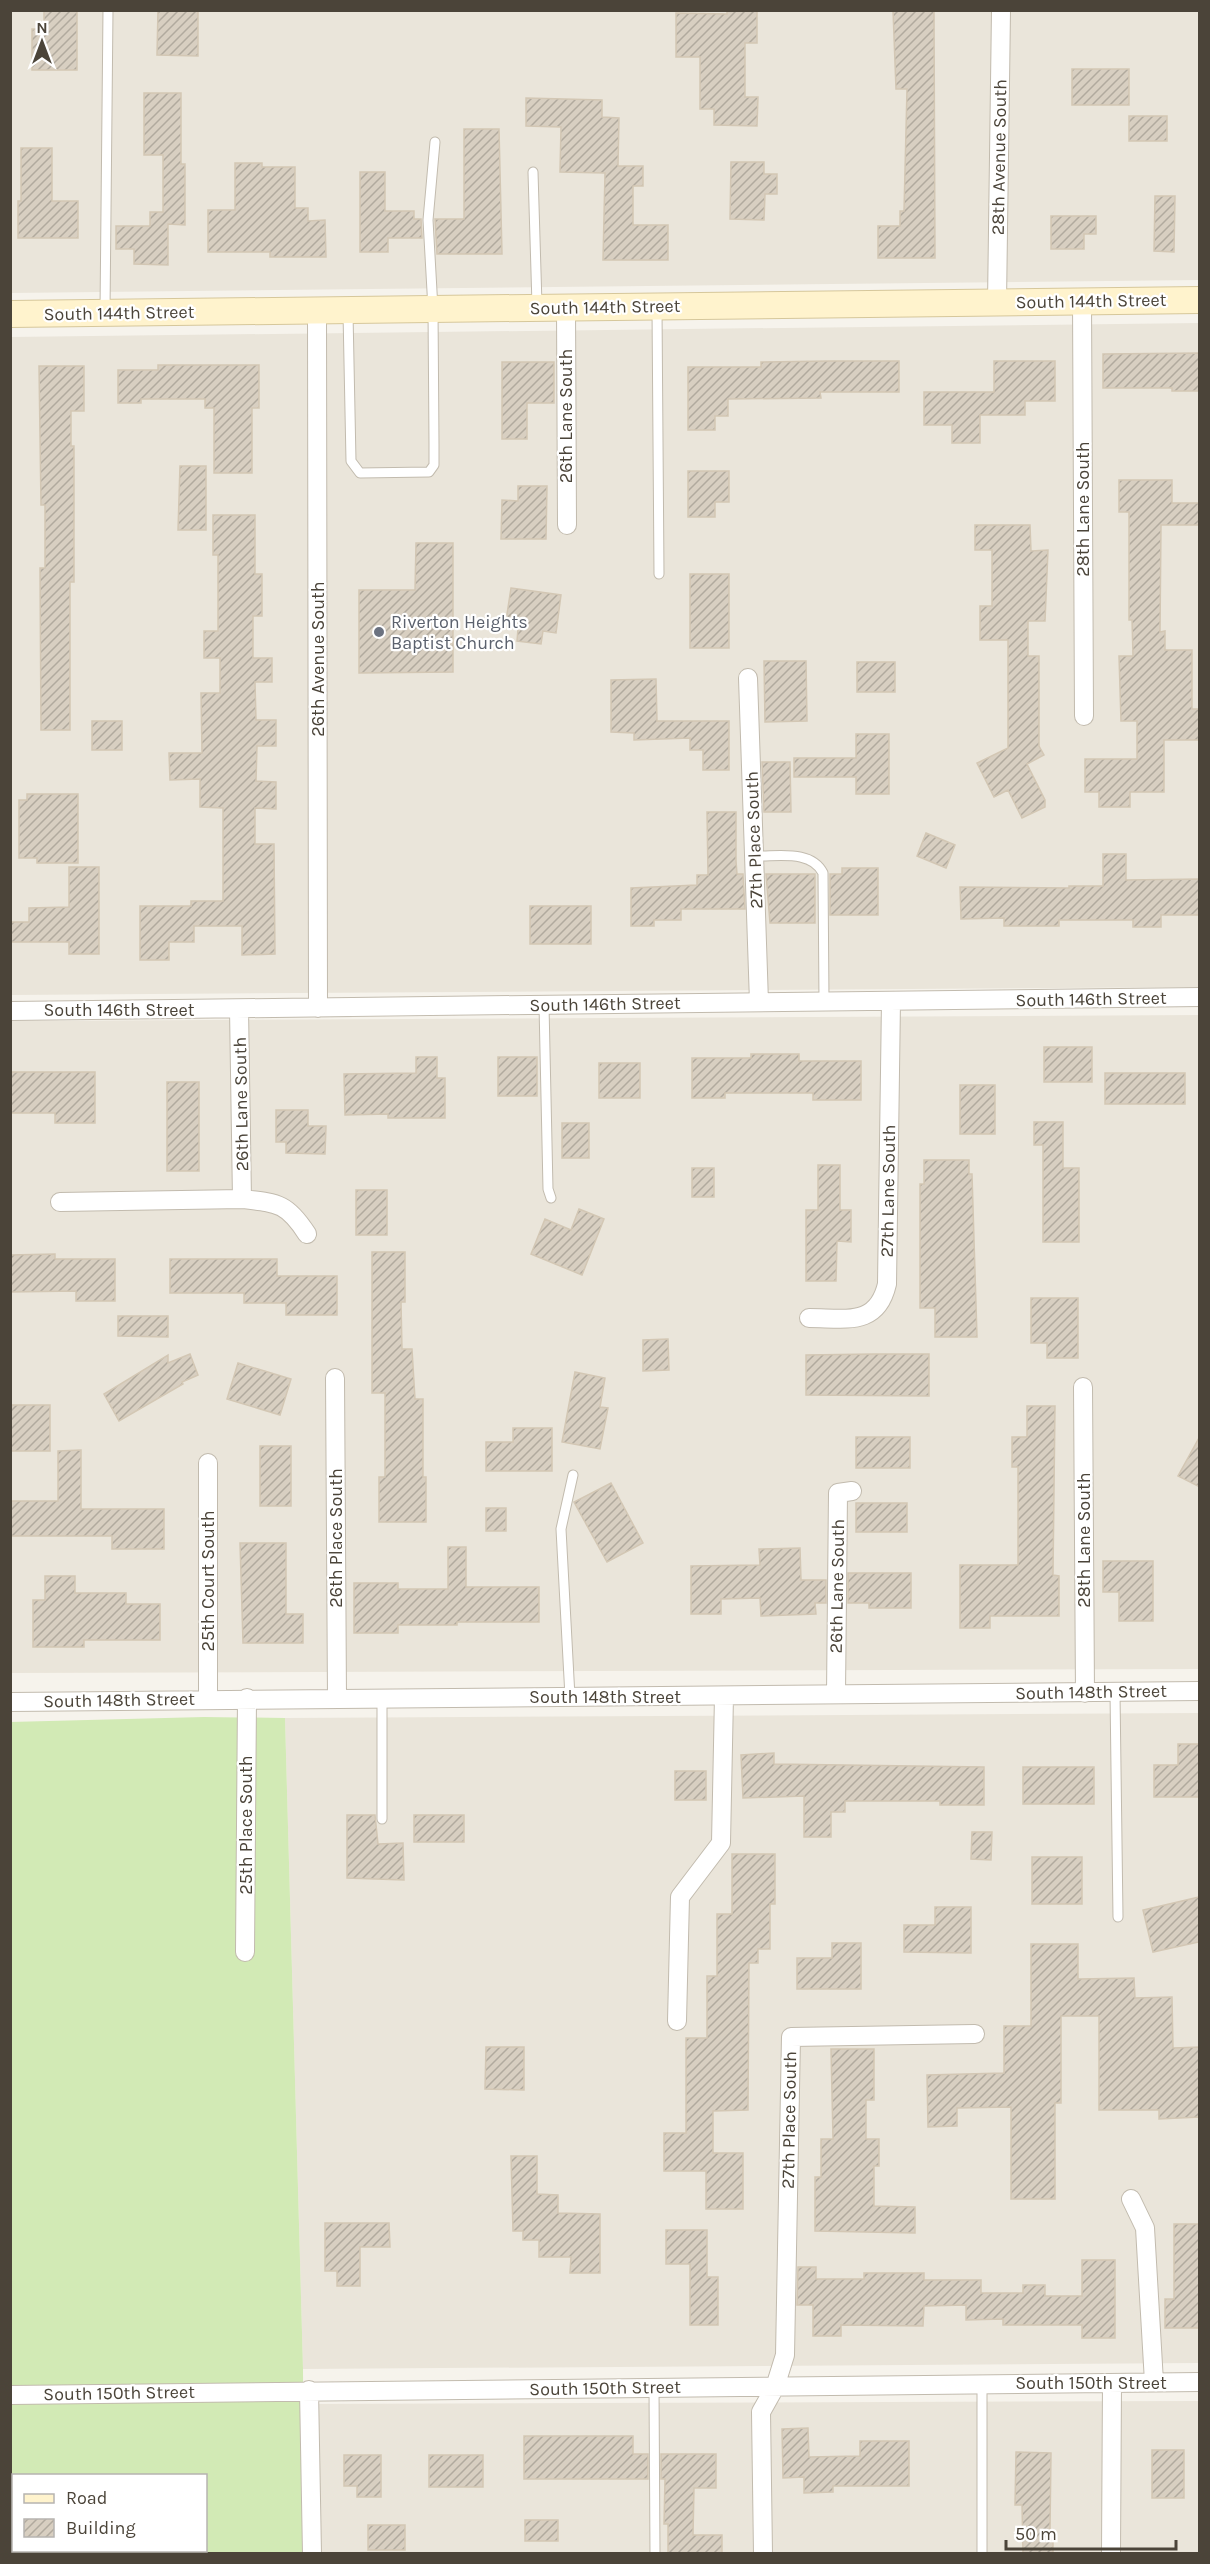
<svg xmlns="http://www.w3.org/2000/svg" width="1210" height="2564" font-family="Karla,sans-serif">
  <style>
    .residential { fill: #eae5da }
    .grass { fill: #d2eab5; fill-rule: evenodd }
    .building { fill: url(#building-hatch); stroke: #d3c7b4; stroke-width: 1.5 }
    .lines { fill: none; stroke-linecap: round; stroke-linejoin: round }
    .lane-casing { stroke: #c2bbae; stroke-width: 11 }
    .street-casing { stroke: #c2bbae; stroke-width: 20 }
    .secondary-casing { stroke: #d6c79b; stroke-width: 28 }
    .lane { stroke: #fff; stroke-width: 9 }
    .street { stroke: #fff; stroke-width: 18 }
    .secondary { stroke: #fff3cd; stroke-width: 26 }
    .worship-dot { fill: #6b7280; stroke: #fff; stroke-width: 2 }
    .labels { text-anchor: middle; stroke-width: 4.5; stroke-linejoin: round; paint-order: stroke }
    .street-label { font-size: 18px; fill: #4b4439; stroke: #fff }
    .worship-label { font-size: 18px; fill: #5b616d; stroke: #fff; text-anchor: start }
  </style>
  <defs>
    <pattern id="building-hatch" width="6" height="6" patternUnits="userSpaceOnUse" patternTransform="scale(1.5)"><rect width="6" height="6" fill="#d8cfc1"/><path d="M-1 1l2-2M0 6l6-6M5 7l2-2" fill="none" stroke="#b1aa9e"/></pattern>
  </defs>
  <rect width="100%" height="100%" fill="#f6f3ec"/>
  <!-- residential -->
  <path class="residential" d="M10 11H1199V280L11 293Z
    M1199 323V987L11 995 10 337Z
    M1199 1015V1669L11 1673 10 1021Z
    M1199 1713V2363L303 2369 285 1718Z
    M1199 2401V2553H304L303 2404Z"/>
  <!-- grass -->
  <path class="grass" d="M204 1717 285 1718 303 2369 304 2553H11L10 1722ZM14 2476H206V2550H14Z"/>
  <!-- building -->
  <path class="building" d="M158 10H198V56L157 55Z
    M727 10H757V43H745V97H758L757 126 714 125V109H700V57H676V13L727 14Z
    M893 10H934L935 258H878V226H900V211H904L907 89H896Z
    M44 11H77V70H32V29H44Z
    M1072 69H1129V105H1072Z
    M144 93H181V164H185V225L168 224V265L134 264V249H116V226H150V212H163V155H144Z
    M526 98 602 100V117L619 118 618 166H643V186H633V225H668V260H603L605 173 560 172 561 127 526 126Z
    M1129 116H1167V141H1129Z
    M464 129H499L502 254H437L435 219H464Z
    M21 148H52V201H78V238H18V201H21Z
    M731 162H764V174H777V194H765L764 220 730 219Z
    M235 163H262V167H295V208H308V221L325 220 326 257H270V252H208V210H235Z
    M360 172H385V211H414V219H421L422 238H388V252H360Z
    M1155 196H1175L1174 252 1154 251Z
    M1051 216H1096V234H1084V249H1051Z
    M1200 353V391H1172V388H1103V354Z
    M830 361H899V392H820L821 398 728 399V416H715V430H688V367H761V362Z
    M994 361H1055V401H1025V415H980V443H952V425H924V392H994Z
    M502 362H554V403H527V439H502Z
    M158 365H259V408H252V473H214V408H205V399H141V403H118V370H158Z
    M39 366H84V411H71V446H74V582H70V730H41L40 568H45V505H41Z
    M180 466H206V530H178Z
    M688 471H729V502H715V517H688Z
    M1119 480H1172V503H1200V525H1161L1160 632 1165 631V650H1192V709H1200V740H1164V792H1130V807H1099V792H1085V759H1137V721H1121L1119 656H1133L1132 620H1129V512H1119Z
    M518 486H547L546 539H501L502 500 518 501Z
    M213 515H255V574H262V616H253V658H272V682H255L256 720H276V746H257L256 781 276 782V809L255 808V844H274L275 954 242 955V926H194V942H169V960H140V906H191V901H223V808L200 807V779L170 780 169 753H202L201 693H220V658H204V631H218V555H213Z
    M975 525H1030L1031 551 1048 550 1045 621H1028V656H1039V746L1044 755 1027 764 1045 800V807L1022 818 1008 790 994 797 977 763 1008 748V640H980V606H992V550H975Z
    M416 543H453V672L359 673V590H415Z
    M690 574H729V648H690Z
    M511 588 561 595 556 633 543 631 541 644 517 641 518 629 505 627Z
    M764 661H806L807 721 765 722Z
    M857 662H895V692H857Z
    M656 679 657 721H729V770H703V750H690V738L634 740V733L611 732V680Z
    M92 721H122V750H92Z
    M856 734H889V794H856V777H794V758H856Z
    M762 762H790L791 812H764Z
    M27 794H78V863H37V858H19V800H27Z
    M707 812H736V861L737 874H743L745 909H681V920H654V926H631V888L697 885V875H708Z
    M926 833 955 845 946 868 917 856Z
    M1103 854H1126V880L1200 879V915H1161V927H1133V920H1059V926H1004V918L961 919 960 887 1069 888V886H1103Z
    M69 867H99V954H69V942H10V922H29V908L69 907Z
    M842 868H878V915H830V874H842Z
    M766 874H815V923H770Z
    M530 906H591V944H530Z
    M1044 1047H1092V1082H1044Z
    M751 1054H799V1061H861V1100H813V1093H725V1098H692V1058H751Z
    M416 1057H437V1078H445V1118H388V1114L345 1115 344 1074 416 1073Z
    M498 1057H537V1096H498Z
    M599 1063H640V1098H599Z
    M10 1072H95V1123H55V1113H10Z
    M1105 1073H1185V1104H1105Z
    M167 1082H199V1171H167Z
    M960 1085H995V1134H960Z
    M276 1110H308V1126H326L325 1154 286 1153V1142H276Z
    M1034 1122H1063V1168H1079V1242H1043V1145H1034Z
    M562 1123H589V1158H562Z
    M924 1160H969V1174H972L977 1337H935V1308H920V1184H924Z
    M818 1165H840V1210H851V1242L837 1241 836 1281H806V1210H818Z
    M692 1168H714V1197H692Z
    M356 1190H387V1235H356Z
    M579 1209 604 1219 582 1275 531 1254 545 1219 571 1230Z
    M372 1252H405V1302H401L402 1349H412L415 1399H423V1477H426V1522H379V1477H385V1393H372Z
    M55 1254V1259H115V1301H76V1291L10 1292V1255Z
    M170 1259H277V1276H337V1315H286V1303H244V1293H170Z
    M1031 1298H1078V1358H1047V1343H1031Z
    M118 1316H168V1337L118 1336Z
    M668 1339 669 1370 643 1371V1340Z
    M190 1354 198 1375 182 1382 183 1384 119 1421 104 1394 168 1355V1363Z
    M874 1354H929V1396L806 1395V1355Z
    M238 1363 291 1379 280 1415 227 1399Z
    M575 1372 605 1378 600 1407 608 1408 600 1449 562 1442Z
    M10 1405H50V1451H10Z
    M1027 1406H1055L1053 1575 1059 1576V1616H990V1628H960V1565H1018V1467H1012V1437H1027Z
    M513 1428H552V1471H486V1442H513Z
    M1200 1436V1487L1178 1476Z
    M856 1437H910V1468H856Z
    M260 1446H291V1506H260Z
    M81 1450V1509H164V1549H112V1536H10V1501H58V1451Z
    M611 1483 643 1543 607 1562 574 1502Z
    M856 1503H907V1532H856Z
    M486 1508H506V1531H486Z
    M240 1543H286V1614H303V1643H243Z
    M448 1547H466V1587H539V1622H457V1625H398V1633H354V1583H398V1589H448Z
    M800 1548 801 1580H826V1603H815L816 1614 761 1616 760 1598 721 1599V1614H691V1566L760 1565 759 1549Z
    M1103 1561H1153V1621H1119V1592H1103Z
    M848 1573H911V1608H869V1603H848Z
    M45 1576H75V1593H126V1604H160V1640H84V1647H33V1600H45Z
    M1178 1744H1200V1797H1154V1765H1178Z
    M774 1753V1764L984 1767V1805H940V1801H845V1812H831V1837H804V1796L743 1798 741 1755Z
    M1023 1767H1094V1804H1023Z
    M675 1771H706V1800H675Z
    M347 1815H375L378 1844 403 1843 404 1880 347 1878Z
    M414 1815H464V1842H414Z
    M972 1832H992L991 1860 971 1859Z
    M732 1854H775V1904H770V1949H758V1963H749L748 2110 713 2111V2153H743V2209H706V2171H664V2133H686V2038H707V1976H717V1914H732Z
    M1032 1857H1082V1904H1032Z
    M1199 1897V1942L1153 1952 1143 1910Z
    M935 1907H971V1953L904 1952V1925H935Z
    M832 1943H861V1989H797V1958H832Z
    M1031 1944H1078V1979L1134 1978 1135 1998 1172 1997 1173 2048 1200 2047V2117L1159 2119V2110H1099V2016H1061V2103H1055V2199H1011V2107L957 2108V2126L928 2127 927 2075 1004 2073V2026H1031Z
    M486 2047H524V2090L485 2089Z
    M831 2049H874V2100H866V2139H879V2166H874V2206L915 2207V2233L815 2231V2177H821V2139H833Z
    M511 2156H537V2194L558 2195V2213L600 2214V2273H570L571 2257H539V2240H523V2231H513Z
    M325 2223H389L390 2247H360V2286H337V2271H325Z
    M1174 2224H1200V2328H1165V2299H1174Z
    M666 2230H707V2277H718V2325H690V2264H666Z
    M1082 2260H1115V2338H1082V2325H1003V2319L966 2320V2305L924 2306 923 2326 841 2325V2336H813V2305H797L798 2267H816V2279H864V2273H924V2280H981V2293H1023V2285H1045V2296H1082Z
    M808 2428 809 2457 860 2456V2441H909V2486H833V2492L804 2493V2477L783 2478 782 2429Z
    M524 2436H633V2454H648V2479H524Z
    M1152 2450H1184V2498H1152Z
    M1016 2452 1051 2453 1050 2530H1053V2553H1023L1022 2505H1015Z
    M661 2454H716V2488H694L693 2535H722V2553H668V2524H664L665 2479H661Z
    M344 2455H381V2497H357V2486H344Z
    M429 2455H483V2487H429Z
    M525 2520H558V2541H525Z
    M368 2525H405V2550H368Z"/>
  <g class="lines">
    <defs>
      <path id="lane" d="M533 172 537 305
        M657 309 659 574
        M105 311 108 10
        M348 313 351 461 360 473 429 472 434 465V444L433 309 428 220 435 142
        M754 856C777 857 811 849 823 873L824 1002
        M544 1005 548 1189 551 1198
        M1115 1693 1118 1917
        M570 1697 561 1529 573 1475
        M382 1699V1819
        M654 2387 655 2554
        M982 2554V2383"/>
      <path id="street" d="M1082 301 1084 716
        M997 303 1001 10
        M566 307 567 525
        M317 311 318 1008
        M748 678 759 1002
        M239 1009 242 1199C278 1203 287 1203 307 1234
        M10 1011 1200 997
        M60 1202 242 1199
        M809 1318C846 1318 877 1327 887 1284L891 1001
        M335 1378 337 1698
        M1083 1387 1085 1693
        M208 1463V1698
        M836 1694 838 1493 852 1491
        M10 1702 1200 1691
        M245 1952 247 1698
        M677 2021 680 1897 721 1843 724 1696
        M1131 2199 1145 2228 1154 2382
        M309 2390 312 2554
        M10 2395 1200 2382
        M763 2554 761 2412 775 2387 785 2355 791 2037 975 2034
        M1111 2554 1112 2383"/>
      <path id="secondary" d="M10 314 1200 300"/>
    </defs>
    <!-- lane casing -->
    <use href="#lane" class="lane-casing"/>
    <!-- street casing -->
    <use href="#street" class="street-casing"/>
    <!-- secondary casing -->
    <use href="#secondary" class="secondary-casing"/>
    <!-- lane -->
    <use href="#lane" class="lane"/>
    <!-- street -->
    <use href="#street" class="street"/>
    <!-- secondary -->
    <use href="#secondary" class="secondary"/>
  </g>
  <!-- markers -->
  <circle class="worship-dot" cx="379" cy="632" r="6"/>
  <g class="labels">
    <!-- street labels -->
    <g class="street-label">
      <text transform="translate(999 157) rotate(-89)" y="6">28th Avenue South</text>
      <text transform="translate(1091 301) rotate(-1)" y="6">South 144th Street</text>
      <text transform="translate(605 307) rotate(-1)" y="6">South 144th Street</text>
      <text transform="translate(119 313) rotate(-1)" y="6">South 144th Street</text>
      <text transform="translate(566 416) rotate(-90)" y="6">26th Lane South</text>
      <text transform="translate(1083 509) rotate(-90)" y="6">28th Lane South</text>
      <text transform="translate(318 659) rotate(-90)" y="6">26th Avenue South</text>
      <text transform="translate(754 840) rotate(-92)" y="6">27th Place South</text>
      <text transform="translate(1091 999) rotate(-1)" y="6">South 146th Street</text>
      <text transform="translate(605 1004) rotate(-1)" y="6">South 146th Street</text>
      <text x="119" y="1016">South 146th Street</text>
      <text transform="translate(241 1104) rotate(-91)" y="6">26th Lane South</text>
      <text transform="translate(888 1191) rotate(-89)" y="6">27th Lane South</text>
      <text transform="translate(336 1538) rotate(-90)" y="6">26th Place South</text>
      <text transform="translate(1084 1540) rotate(-90)" y="6">28th Lane South</text>
      <text transform="translate(208 1581) rotate(-90)" y="6">25th Court South</text>
      <text transform="translate(837 1586) rotate(-89)" y="6">26th Lane South</text>
      <text transform="translate(1091 1692) rotate(-1)" y="6">South 148th Street</text>
      <text x="605" y="1703">South 148th Street</text>
      <text transform="translate(119 1700) rotate(-1)" y="6">South 148th Street</text>
      <text transform="translate(246 1825) rotate(-90)" y="6">25th Place South</text>
      <text transform="translate(789 2120) rotate(-89)" y="6">27th Place South</text>
      <text x="1091" y="2389">South 150th Street</text>
      <text transform="translate(605 2388) rotate(-1)" y="6">South 150th Street</text>
      <text transform="translate(119 2393) rotate(-1)" y="6">South 150th Street</text>
    </g>
    <!-- worship labels -->
    <g class="worship-label">
      <text x="391" y="628">Riverton Heights<tspan x="391" dy="21">Baptist Church</tspan></text>
    </g>
  </g>
  <!-- border -->
  <rect width="1210" height="2564" fill="none" stroke="#4b4439" stroke-width="24"/>
  <!-- legend -->
  <rect x="12" y="2474" width="195" height="78" fill="#ffffff" stroke="#b7b4b0" stroke-width="1.5"/>
  <rect x="24" y="2494" width="30" height="9" fill="#fff3cd" stroke="#b7b4b0" stroke-width="1.5"/>
  <text x="66" y="2504" font-size="18" fill="#4b4439">Road</text>
  <rect x="24" y="2519" width="30" height="18" fill="url(#building-hatch)" stroke="#b7b4b0" stroke-width="1.5"/>
  <text x="66" y="2534" font-size="18" fill="#4b4439">Building</text>
  <!-- north arrow -->
  <g transform="translate(42 42)" stroke="#ffffff" stroke-width="4.5" paint-order="stroke">
  <path d="M0-4.5L10 22L0 15L-10 22Z" fill="#4b4439"/>
  <text y="-9" font-size="16" font-weight="bold" text-anchor="middle" fill="#4b4439">N</text>
  </g>
  <!-- scale -->
  <path d="M1006 2540v9h170v-9" fill="none" stroke="#4b4439" stroke-width="3"/>
  <text x="1015" y="2540" font-size="18" fill="#4b4439" stroke="#ffffff" stroke-width="4.5" paint-order="stroke">50 m</text>
</svg>
